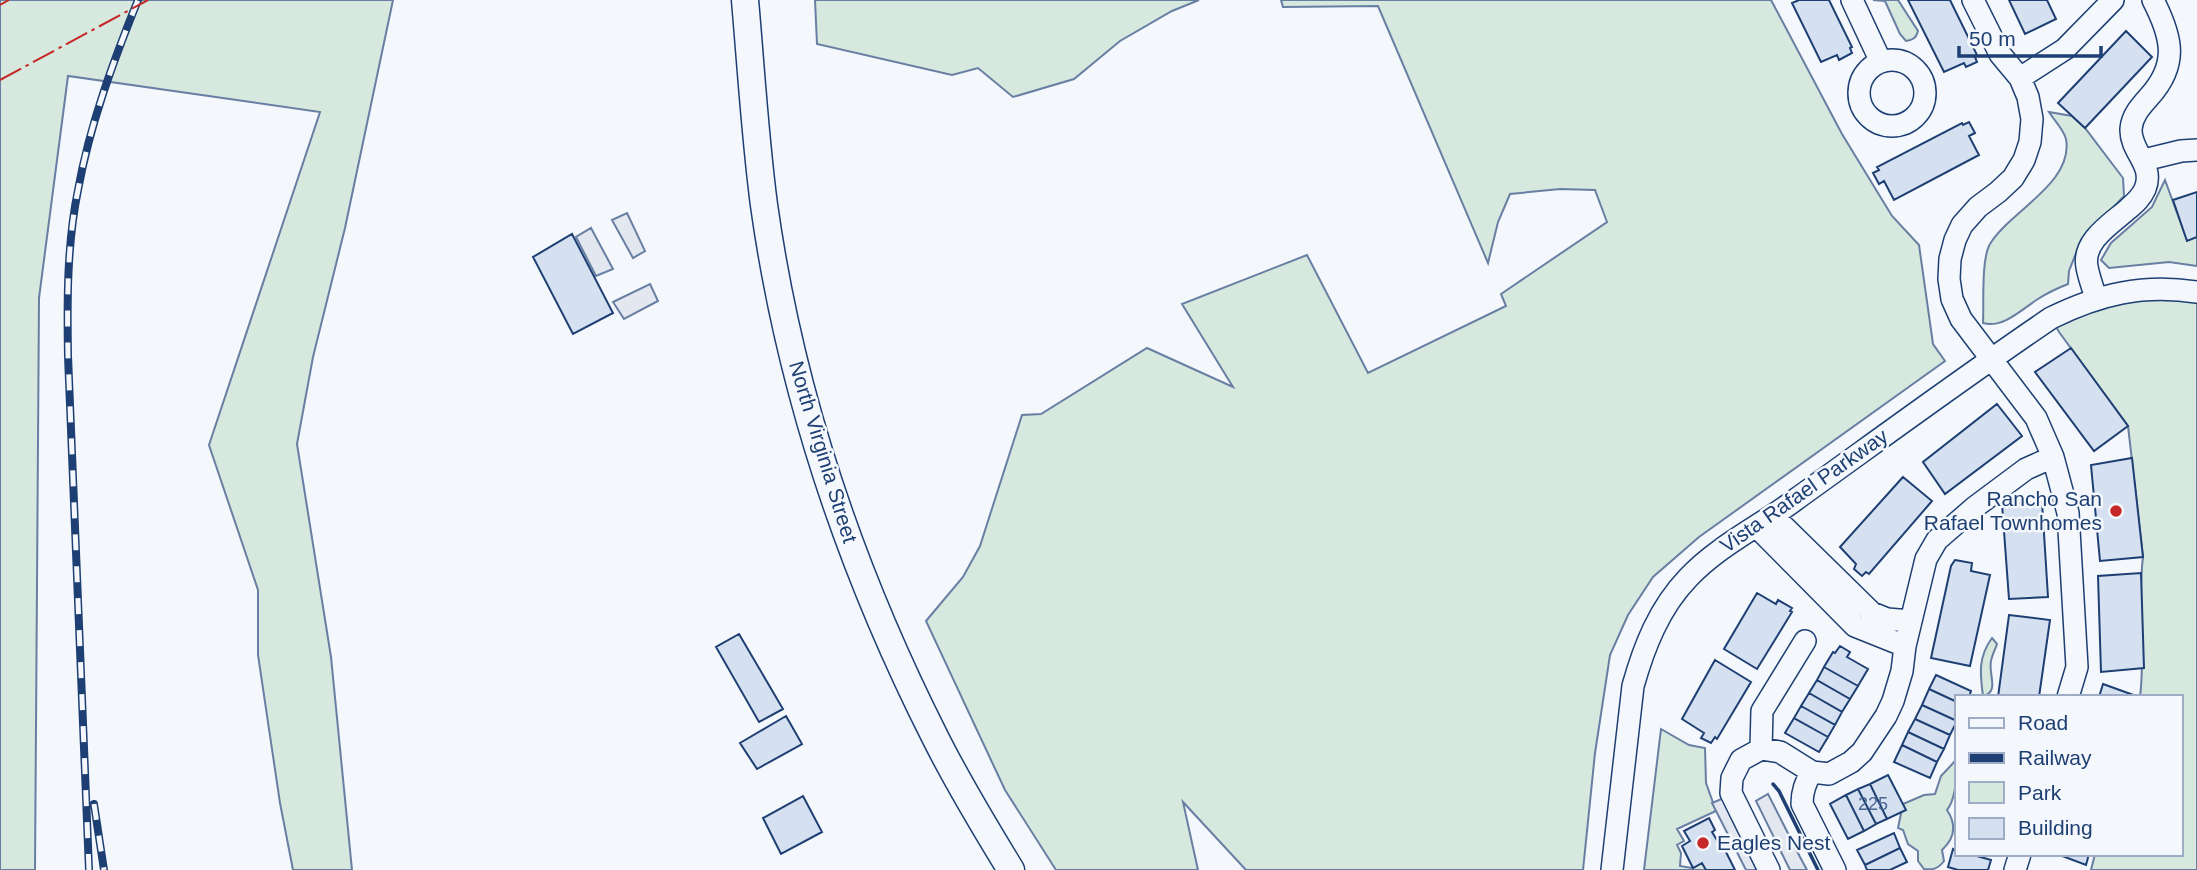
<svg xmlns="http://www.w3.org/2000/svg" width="2197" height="870" font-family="Helvetica,sans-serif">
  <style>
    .green { fill: #d7e8df; stroke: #687fa3; stroke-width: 2 }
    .parking { fill: #e3e8f0; stroke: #687fa3; stroke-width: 2 }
    .building { fill: #d5e0f0; stroke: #1d3f73; stroke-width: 2 }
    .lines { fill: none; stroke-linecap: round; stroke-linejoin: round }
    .minor-casing { stroke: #1d3f73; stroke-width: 24 }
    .major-casing { stroke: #1d3f73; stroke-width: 29 }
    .minor { stroke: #f4f7fb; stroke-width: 21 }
    .major { stroke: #f4f7fb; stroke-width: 26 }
    .rail-casing { stroke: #1d3f73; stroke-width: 8 }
    .rail { stroke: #f4f7fb; stroke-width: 5; stroke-dasharray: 16; stroke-linecap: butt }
    .wall { stroke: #1d3f73; stroke-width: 3.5 }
    .power { stroke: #c62828; stroke-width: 2; stroke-dasharray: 24 5 3.5 5; stroke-linecap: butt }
    .poi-dot { fill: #c62828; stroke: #f4f7fb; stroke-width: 2.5 }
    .labels { text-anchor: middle; stroke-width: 5; stroke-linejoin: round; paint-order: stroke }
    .number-label { font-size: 18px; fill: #4b6792 }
    .street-label { font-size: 21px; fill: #1d3f73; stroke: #f4f7fb }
    .poi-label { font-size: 21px; fill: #1d3f73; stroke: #f4f7fb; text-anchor: end }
  </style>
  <rect width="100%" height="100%" fill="#f4f7fb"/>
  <!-- green -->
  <path class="green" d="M0 0H393L345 228 313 357 297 444 331 657 352 870H293L280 803 258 655V590L209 445 320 112 68 76 39 298 35 870H0Z
    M815 0H1199L1172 11 1120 41 1074 79 1013 97 978 68 952 75 817 44Z
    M1281 0H1771L1842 134 1892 216 1919 245 1933 344 1945 361 1699 537 1653 577 1628 615 1610 655 1595 753 1583 870H1246L1183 802 1198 870H1056L1005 790 926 621 963 577 980 546 1022 415 1041 414 1147 348 1233 387 1182 304 1307 255 1368 373 1506 306 1501 294 1607 222 1595 190 1560 189 1510 194 1498 222 1488 263 1378 6 1283 7Z
    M1873 0H1898L1918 31C1916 38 1913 40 1906 41L1900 34 1885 1Z
    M2049 112 2072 116 2085 128 2123 178 2124 196 2080 243 2069 271 2068 284C2058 288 2047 293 2038 299 2022 309 2003 329 1983 323 1984 304 1981 259 1990 244 2010 211 2074 183 2066 139 2064 130 2054 120 2049 112Z
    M2165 180 2187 240 2197 237V266L2169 262 2109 268 2101 260 2111 243 2152 207Z
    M2197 292V870H2091L2095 854H2181V697H2140C2146 650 2137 603 2143 557L2128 426 2059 332 2051 318 2080 303Z
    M1992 638 1997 644C1995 650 1992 655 1991 661 1988 674 2000 692 1983 696 1980 674 1978 657 1992 638Z
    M1661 729 1689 745 1705 748 1706 783 1716 811 1677 829 1684 841 1677 845 1681 853 1680 866 1692 868 1702 863 1706 870H1644Z
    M1957 759C1957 773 1956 799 1947 810 1957 825 1955 838 1942 850L1944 861C1938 869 1933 870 1924 869L1918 861V851L1908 844 1903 830 1898 828 1903 804 1924 795 1935 794 1941 776Z"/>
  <!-- parking -->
  <path class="parking" d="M627 213 645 251 633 258 612 220Z
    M591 228 613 269 596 276 576 237Z
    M650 284 658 301 624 319 613 302Z
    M1768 794 1800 857 1807 870H1790L1756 801Z
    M1726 797 1762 870H1746L1712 803Z"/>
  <!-- building -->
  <path class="building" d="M1799 0H1829L1852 47 1850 48 1852 53 1839 60 1837 55 1821 62 1792 3Z
    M1908 0H1950L1977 55 1975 57 1977 62 1966 67 1964 63 1944 72Z
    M2009 0H2047L2056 19 2025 34Z
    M2126 31 2152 57 2085 128 2058 103Z
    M1969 122 1975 133 1969 136 1979 155 1894 200 1884 181 1879 184 1873 173 1879 170 1877 167 1962 123 1963 125Z
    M2197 192V237L2187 241 2173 200Z
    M572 234 613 313 573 334 533 257Z
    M2071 348 2128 426 2094 451 2035 372Z
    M1997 404 2022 436 1945 494 1923 462Z
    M2132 458 2143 557 2100 561 2091 465Z
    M1903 477 1932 501 1869 574 1866 572 1862 576 1854 569 1856 564 1840 547Z
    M2042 502 2048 597 2009 599 2002 504Z
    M1955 560 1972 563 1971 571 1990 575 1970 666 1931 658 1951 566Z
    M2141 573 2144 668 2101 672 2098 576Z
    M1757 593 1776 604 1778 600 1792 608 1790 611 1792 612 1757 669 1724 649Z
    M2009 615 2050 620 2039 697H1998Z
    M739 634 783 709 759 722 716 647Z
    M1840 646 1850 652 1847 657 1868 669 1858 686 1824 667 1833 652 1835 653Z
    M1715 660 1751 682 1717 739 1715 737 1711 743 1701 738 1704 733 1682 719Z
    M1824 667 1858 686 1850 699 1817 680Z
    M1936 675 1971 691 1969 697H1957V702L1929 689Z
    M1817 680 1850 699 1842 712 1809 693Z
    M2103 684 2139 697H2099Z
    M1929 689 1957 702V721L1922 705Z
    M1809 693 1842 712 1835 725 1801 706Z
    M1922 705 1957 721 1950 735 1915 719Z
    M1801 706 1835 725 1828 737 1794 718Z
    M786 716 802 744 757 769 740 743Z
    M1794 718 1828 737 1819 752 1785 733Z
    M1915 719 1950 735 1944 749 1908 732Z
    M1908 732 1944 749 1937 762 1902 745Z
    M1902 745 1937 762 1930 778 1894 762Z
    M1888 775 1906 810 1887 819 1870 784Z
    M1870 784 1887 819 1876 824 1858 789Z
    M1858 789 1876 824 1864 831 1846 795Z
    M1846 795 1864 831 1848 839 1830 804Z
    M803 796 822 832 781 854 763 818Z
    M1709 818 1715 830 1712 832 1720 845 1728 842 1732 848 1726 852 1735 870H1706L1702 863 1693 868 1682 846 1690 841 1684 831Z
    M1894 833 1900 848 1865 865 1857 850Z
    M1900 848 1907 862 1890 870H1867L1865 865Z
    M1953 849 1957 851V854H1970L1991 860 1988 870H1958L1948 867Z
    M2057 854H2089L2086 865Z"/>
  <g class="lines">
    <defs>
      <path id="minor" d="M1852 0 1881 62
        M1973 0 2000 54 2020 78 2028 97 2032 119 2030 142 2024 160 2013 178 1998 192 1978 207 1962 225 1955 240 1950 259 1949 279 1952 299 1961 319 2036 418 2053 457 2068 513 2077 667 2068 697
        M1859 93a33 33 0 1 1 66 0a33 33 0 1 1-66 0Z
        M2020 78 2065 49 2113 0
        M2144 160 2181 151 2197 150
        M2096 298C2093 288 2089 278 2087 267 2082 241 2111 224 2128 209 2135 203 2141 198 2145 189 2155 165 2130 152 2131 129 2132 116 2140 107 2149 97 2179 64 2172 37 2153 0
        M1773 516 1872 613 1887 619 1911 621
        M1757 527 1855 626 1905 646
        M1761 749 1762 711 1805 641
        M1812 772C1805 782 1802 791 1802 804L1835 870
        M1612 870 1633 686C1644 647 1659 608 1688 578 1718 546 1760 526 1795 500 1880 439 1964 377 2051 318 2100 294 2142 284 2197 292
        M1769 870 1731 793 1732 778 1741 760 1761 749 1780 752 1812 772 1829 774 1851 762 1862 752 1886 716 1893 701 1902 671 1905 646 1926 559 1937 540 1975 507 2026 469 2053 457
        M2015 870 2020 854"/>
      <path id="major" d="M745 0C751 68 755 137 764 205 790 390 851 571 935 737 958 783 984 826 1011 870"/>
    </defs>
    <!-- minor casing -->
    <use href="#minor" class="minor-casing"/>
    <!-- major casing -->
    <use href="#major" class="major-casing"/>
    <!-- minor -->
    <use href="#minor" class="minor"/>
    <!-- major -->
    <use href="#major" class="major"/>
    <defs>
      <path id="rail" d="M94 804 104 870
        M89 870 68 356C67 300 67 244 78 190 90 124 113 62 138 0"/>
    </defs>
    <!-- rail casing -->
    <use href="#rail" class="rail-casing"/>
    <!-- rail -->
    <use href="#rail" class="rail"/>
    <!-- wall -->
    <path class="wall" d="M1773 784 1779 791 1818 870"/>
    <!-- power -->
    <path class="power" d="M0 5 9 0
      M0 80 148 0"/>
  </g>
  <!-- markers -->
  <g class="poi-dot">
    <circle cx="2116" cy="511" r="7"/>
    <circle cx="1703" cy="843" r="7"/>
  </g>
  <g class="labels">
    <!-- number labels -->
    <g class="number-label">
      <text x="1873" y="810">225</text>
    </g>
    <!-- street labels -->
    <g class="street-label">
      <text transform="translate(823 452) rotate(73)" y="7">North Virginia Street</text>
      <text transform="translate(1804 491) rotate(-35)" y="7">Vista Rafael Parkway</text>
    </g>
    <!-- poi labels -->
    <g class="poi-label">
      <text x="2102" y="506">Rancho San<tspan x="2102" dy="24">Rafael Townhomes</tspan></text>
      <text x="1717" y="850" text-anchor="start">Eagles Nest</text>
    </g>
  </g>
  <!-- legend -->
  <rect x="1955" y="695" width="228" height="161" fill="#f4f7fb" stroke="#9eadc5" stroke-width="2"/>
  <rect x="1969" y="718" width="35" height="10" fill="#f4f7fb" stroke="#9eadc5" stroke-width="2"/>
  <text x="2018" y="730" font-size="21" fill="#1d3f73">Road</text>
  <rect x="1969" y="753" width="35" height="10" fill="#1d3f73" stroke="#9eadc5" stroke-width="2"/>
  <text x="2018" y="765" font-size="21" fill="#1d3f73">Railway</text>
  <rect x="1969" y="782" width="35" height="21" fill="#d7e8df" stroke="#9eadc5" stroke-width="2"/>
  <text x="2018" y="800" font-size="21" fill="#1d3f73">Park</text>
  <rect x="1969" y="818" width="35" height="21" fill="#d5e0f0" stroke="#9eadc5" stroke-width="2"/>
  <text x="2018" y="835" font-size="21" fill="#1d3f73">Building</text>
  <!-- scale -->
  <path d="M1959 46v10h142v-10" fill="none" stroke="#1d3f73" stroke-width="3.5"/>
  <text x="1969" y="46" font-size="21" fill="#1d3f73" stroke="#f4f7fb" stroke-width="5" paint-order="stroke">50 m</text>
</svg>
